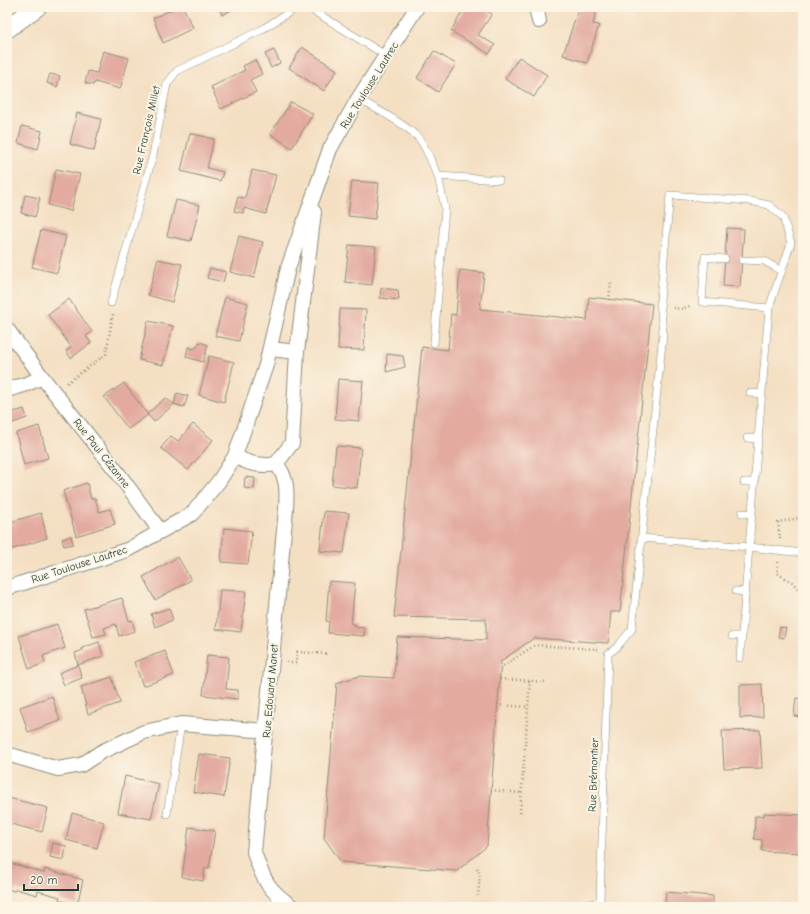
<svg xmlns="http://www.w3.org/2000/svg" width="810" height="914" font-family="'Comic Neue',sans-serif">
  <style>
    .building { fill: #e3aaa0 }
    .lines { fill: none; stroke-linecap: round; stroke-linejoin: round }
    .service-casing { stroke: #8a8e7b; stroke-width: 8 }
    .minor-casing { stroke: #8a8e7b; stroke-width: 16 }
    .tertiary-casing { stroke: #8a8e7b; stroke-width: 20 }
    .path { stroke: #8a8e7b; stroke-width: 2.5; stroke-dasharray: 1 3; stroke-linecap: butt }
    .service { stroke: #fff; stroke-width: 7 }
    .minor { stroke: #fff; stroke-width: 14 }
    .tertiary { stroke: #fff; stroke-width: 18 }
    .labels { text-anchor: middle; stroke-width: 4; stroke-linejoin: round; paint-order: stroke }
    .street-label { font-size: 11px; fill: #1f3d34; stroke: #fcf5e5 }
  </style>
  <rect width="100%" height="100%" fill="#fcf5e5"/>
  <filter id="ink" filterUnits="userSpaceOnUse"><feTurbulence type="fractalNoise" baseFrequency=".025" numOctaves="2"/><feDisplacementMap in="SourceGraphic" scale="8" xChannelSelector="R" yChannelSelector="G"/><feConvolveMatrix kernelMatrix="1 2 1 2 8 2 1 2 1" color-interpolation-filters="sRGB"/></filter>
  <filter id="wash" filterUnits="userSpaceOnUse"><feTurbulence type="fractalNoise" baseFrequency=".012" numOctaves="4" result="noise"/><feDisplacementMap in="SourceGraphic" scale="16" xChannelSelector="R" yChannelSelector="G"/><feGaussianBlur stdDeviation="0.9" result="paint"/><feColorMatrix in="noise" values="0 0 0 0 0 0 0 0 0 0 0 0 0 0 0 0 0 1.4 0 .05"/><feComposite in="paint" operator="in"/></filter>
  <g filter="url(#wash)">
    <rect width="100%" height="100%" fill="#f4dfc2"/>
    <g id="blocks">
      <!-- building -->
      <path class="building" d="M177 7H183L193 28 163 43 153 18Z
        M219 7H237L222 15Z
        M465 7H480L492 14 478 35 495 45 489 54 451 31Z
        M579 7 596 12 593 24 599 25 587 63 563 55Z
        M302 47 337 70 324 91 289 68Z
        M274 50 280 63 271 68 265 54Z
        M103 51 129 58 120 89 95 82 93 85 85 83 88 71 97 73Z
        M434 51 456 64 438 92 417 78Z
        M519 57 547 75 534 97 505 79Z
        M255 60 262 74 250 80 256 92 221 109 211 87 245 70 243 66Z
        M50 74 60 76 57 87 47 83Z
        M291 102 313 114 292 148 270 134Z
        M77 113 101 119 94 151 70 144Z
        M22 126 42 131 38 149 18 143Z
        M190 133 214 139 207 168 223 172 220 181 181 171Z
        M56 169 80 174 71 211 48 205Z
        M252 170 276 175 266 214 244 208 243 213 234 211 238 197 245 198Z
        M352 181 379 183 375 219 348 216Z
        M25 195 40 198 35 217 21 213Z
        M176 200 200 205 191 241 167 236Z
        M727 228 744 229 740 287 723 286Z
        M41 230 66 236 57 273 32 267Z
        M239 236 263 242 254 278 230 272Z
        M349 245 376 247 372 285 345 282Z
        M158 259 182 264 172 302 148 295Z
        M210 268 226 272 223 282 207 278Z
        M460 270 484 273 480 309 587 320 589 297 652 304 620 612H611L608 643 534 638 501 661 487 846 457 871 341 862 324 838 337 683 359 676 394 678 397 637 486 640V619L394 617 422 347 448 350 451 314 456 315Z
        M381 288 398 290 399 300 380 298Z
        M225 297 248 303 239 341 215 336Z
        M69 299 92 332 86 336 91 343 71 358 66 351 71 347 48 315Z
        M340 309 366 310 364 350 338 349Z
        M148 321 173 326 163 365 139 360Z
        M199 342 208 345 203 362 186 357 188 347 193 349 197 347Z
        M387 354 403 356 405 367 386 372Z
        M209 356 234 362 224 402 199 395Z
        M338 379 363 381 359 421 335 419Z
        M124 383 148 415 128 429 104 397Z
        M177 393 188 396 184 407 174 404 154 422 147 414 165 398 174 404Z
        M24 409 27 418 13 423 10 413Z
        M193 424 213 440 188 470 161 448 171 436 178 441Z
        M39 426 48 458 24 465 16 433Z
        M336 446 361 448 357 488 332 485Z
        M245 477 255 478 254 489 244 488Z
        M87 483 91 499 95 498 99 512 110 509 115 524 76 536 63 491Z
        M324 511 349 513 344 553 320 551Z
        M41 513 47 538 10 550 7 541V523Z
        M224 528 252 531 248 564 221 562Z
        M71 536 73 544 64 546 62 539Z
        M178 557 191 580 155 600 143 577Z
        M329 581 355 583 351 624H355V627L364 628V636L328 633 329 622 326 621Z
        M220 590 246 591 241 632 216 629Z
        M122 598 129 621 132 620 135 631 119 636 116 624 104 628 106 634 93 637 84 609Z
        M169 608 173 620 155 627 151 614Z
        M57 624 65 648 43 656 45 663 29 669 19 636Z
        M780 627 786 628 784 638 778 637Z
        M99 642 103 656 78 665 75 653 83 650 82 648Z
        M165 651 174 675 143 686 134 662Z
        M207 655 229 657 226 689 238 690V699L203 695Z
        M78 665 82 678 64 685 59 673Z
        M112 677 120 703 88 714 81 687Z
        M762 684 763 717 740 718V685Z
        M52 696 60 721 28 732 20 707Z
        M796 698 803 699V717L794 716Z
        M760 730 762 768 724 769 722 731Z
        M199 754 230 758 224 797 193 792Z
        M125 776 159 784 151 819 118 813Z
        M9 798 48 808 42 832 7 823Z
        M72 813 104 822 97 848 66 840Z
        M764 813 803 815 801 853 762 851V840L754 839 755 816H764Z
        M189 827 215 831 209 868H205L203 881 182 877Z
        M53 843 66 846 64 860 50 857Z
        M7 862 44 873 45 869 83 880 77 905 59 900 60 897 38 891 37 895 16 889 15 891 7 889Z
        M666 892 713 896V907H665Z"/>
    </g>
  </g>
  <g filter="url(#ink)">
    <use href="#blocks" fill-opacity="0" stroke="#8a8e7b" stroke-width="1"/>
    <g class="lines">
      <defs>
        <path id="service" d="M307 7 387 56
          M358 99C373 107 410 126 420 140 428 151 432 164 438 176L499 180
          M725 259 705 257 702 302 769 308
          M742 260 764 261 782 271
          M111 303 153 155 167 84 177 71 261 30 291 11 294 7
          M434 343 445 208 438 176
          M750 393 762 394
          M747 438 759 439
          M744 482H755
          M742 513 752 514
          M641 538 749 547 740 658
          M736 591 746 592
          M732 636H742
          M167 814 181 724
          M586 906 600 901
          M602 907 600 901 608 654 617 647 632 629 663 334 660 300 670 195 750 201 769 205 783 217 791 243 769 308 749 547 803 553"/>
        <path id="minor" d="M536 7 539 21
          M7 329 42 377
          M270 349 297 352
          M7 390 27 384 42 377 118 473 155 524 158 532
          M235 456C248 464 261 467 276 464L292 443 297 352 314 212
          M276 464C288 477 287 492 286 509L254 852C263 880 268 890 293 907
          M7 588 127 550 192 514 219 481 235 456 266 365 288 268 330 149 358 99 417 7
          M7 754 58 769 81 765 101 752 144 732 181 724 266 731"/>
        <path id="tertiary" d="M7 29 37 7"/>
      </defs>
      <!-- service casing -->
      <use href="#service" class="service-casing"/>
      <!-- minor casing -->
      <use href="#minor" class="minor-casing"/>
      <!-- tertiary casing -->
      <use href="#tertiary" class="tertiary-casing"/>
      <!-- path -->
      <path class="path" d="M609 300 611 282
        M673 308 682 309 692 305
        M67 383 106 354 113 314
        M780 539 778 522 799 518 803 515
        M778 562 777 573 792 582 803 594
        M287 663H296L297 652 329 654
        M500 668 535 645 598 649
        M500 679 547 682
        M497 705 528 707
        M491 790 521 793
        M520 813 530 681
        M477 868 480 875 478 896"/>
      <!-- service -->
      <use href="#service" class="service"/>
      <!-- minor -->
      <use href="#minor" class="minor"/>
      <!-- tertiary -->
      <use href="#tertiary" class="tertiary"/>
    </g>
  </g>
  <g class="labels">
    <!-- street labels -->
    <g class="street-label">
      <text transform="translate(369 85) rotate(-58)" y="4">Rue Toulouse Lautrec</text>
      <text transform="translate(146 130) rotate(-77)" y="4">Rue François Millet</text>
      <text transform="translate(102 453) rotate(52)" y="4">Rue Paul Cézanne</text>
      <text transform="translate(79 564) rotate(-18)" y="4">Rue Toulouse Lautrec</text>
      <text transform="translate(270 691) rotate(-85)" y="4">Rue Edouard Manet</text>
      <text transform="translate(593 775) rotate(-88)" y="4">Rue Brémontier</text>
    </g>
  </g>
  <!-- margin -->
  <rect width="810" height="914" fill="none" stroke="#fcf5e5" stroke-width="24"/>
  <!-- scale -->
  <path d="M24 884v6h54v-6" fill="none" stroke="#1f3d34" stroke-width="2"/>
  <text x="30" y="884" font-size="12" fill="#1f3d34" stroke="#fcf5e5" stroke-width="3" paint-order="stroke">20 m</text>
</svg>
